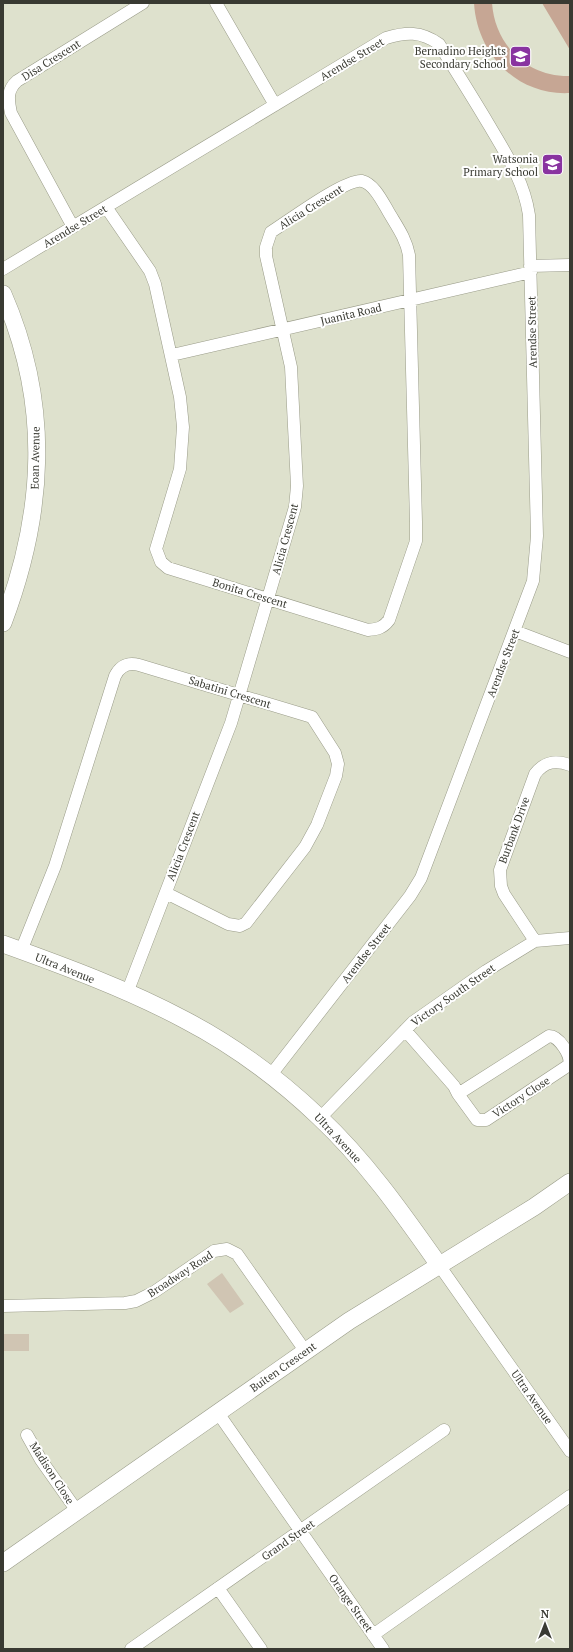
<svg xmlns="http://www.w3.org/2000/svg" width="573" height="1652" font-family="'PT Serif',serif">
  <style>
    .green { fill: #c6a694 }
    .building { fill: #d0c5b3 }
    .lines { fill: none; stroke-linecap: round; stroke-linejoin: round }
    .street-casing { stroke: #999b88; stroke-width: 13 }
    .secondary-casing { stroke: #999b88; stroke-width: 18 }
    .street { stroke: #fff; stroke-width: 12 }
    .secondary { stroke: #fff; stroke-width: 17 }
    .labels { text-anchor: middle; stroke-width: 4; stroke-linejoin: round; paint-order: stroke }
    .poi-label { font-size: 11px; fill: #393a32; stroke: #fff; text-anchor: end }
    .street-label { font-size: 11px; fill: #393a32; stroke: #fff }
  </style>
  <rect width="100%" height="100%" fill="#dee1cd"/>
  <!-- green -->
  <path class="green" d="M474 3H492C495 45 527 77 570 76V93C517 96 477 54 474 3Z
    M542 3H570V50Z"/>
  <!-- building -->
  <path class="building" d="M222 1273 244 1304 230 1313 207 1284Z
    M3 1334H29V1351H3Z"/>
  <g class="lines">
    <defs>
      <path id="street" d="M216 3 275 105
        M106 207 150 271 155 284 180 397 183 427 180 469 156 549 161 562 168 568 368 630C378 629 383 628 389 620L416 541V522L409 255C406 238 396 225 388 211 382 201 374 184 362 181 346 178 287 222 271 232L266 247V256L291 367 297 486 295 507 231 723 127 993
        M73 227 11 113C8 99 7 90 17 81L143 3
        M530 266 570 265
        M3 269 386 38C406 32 421 31 439 44 456 71 473 98 489 125 506 154 524 181 529 215L537 536 533 581 421 878 410 896 270 1076
        M172 355 531 272
        M515 631 570 652
        M535 941 504 894 501 886 500 870 535 774C545 761 556 760 570 765
        M21 951 55 866 115 676C120 666 128 662 139 665L312 717 335 753 338 764 336 776 317 825 305 847 246 923 240 926 228 924 166 893
        M405 1030 454 1086 458 1094
        M549 1036C559 1036 572 1056 569 1065L486 1120H477L458 1094Z
        M320 1118 413 1022 486 971 535 941 570 938
        M439 1265 570 1451
        M3 1306 125 1303 136 1301 154 1292 214 1251 227 1249 237 1254 306 1352
        M218 1413 383 1649
        M27 1435 41 1460 77 1511
        M218 1588 261 1649
        M373 1635 570 1496
        M131 1649 444 1430"/>
      <path id="secondary" d="M3 294C51 404 45 512 3 623
        M3 944C64 966 127 989 185 1020 233 1045 280 1080 319 1117 366 1161 403 1214 439 1265
        M3 1563 349 1321 534 1207 570 1182"/>
    </defs>
    <!-- street casing -->
    <use href="#street" class="street-casing"/>
    <!-- secondary casing -->
    <use href="#secondary" class="secondary-casing"/>
    <!-- street -->
    <use href="#street" class="street"/>
    <!-- secondary -->
    <use href="#secondary" class="secondary"/>
  </g>
  <!-- icons -->
  <defs>
    <symbol id="school-square" viewBox="-11 -11 22 22"><rect x="-9" y="-9" width="18" height="18" rx="4" fill="#8933a0" stroke="#fff"/><path d="M0-5L7-2L0 1L-7-2ZM-4 1L0 2.5L4 1V4Q0 6-4 4Z" fill="#fff"/></symbol>
  </defs>
  <g fill-rule="evenodd">
    <use href="#school-square" x="508" y="44" width="25" height="25"/>
    <use href="#school-square" x="540" y="152" width="25" height="25"/>
  </g>
  <g class="labels">
    <!-- poi labels -->
    <g class="poi-label">
      <text x="506" y="55">Bernadino Heights<tspan x="506" dy="13">Secondary School</tspan></text>
      <text x="538" y="163">Watsonia<tspan x="538" dy="13">Primary School</tspan></text>
    </g>
    <!-- street labels -->
    <g class="street-label">
      <text transform="translate(352 59) rotate(-31)" y="4">Arendse Street</text>
      <text transform="translate(51 60) rotate(-32)" y="4">Disa Crescent</text>
      <text transform="translate(311 207) rotate(-32)" y="4">Alicia Crescent</text>
      <text transform="translate(75 226) rotate(-31)" y="4">Arendse Street</text>
      <text transform="translate(351 314) rotate(-13)" y="4">Juanita Road</text>
      <text transform="translate(532 332) rotate(-91)" y="4">Arendse Street</text>
      <text transform="translate(35 458) rotate(-89)" y="4">Eoan Avenue</text>
      <text transform="translate(285 539) rotate(-75)" y="4">Alicia Crescent</text>
      <text transform="translate(250 593) rotate(17)" y="4">Bonita Crescent</text>
      <text transform="translate(503 663) rotate(-69)" y="4">Arendse Street</text>
      <text transform="translate(230 692) rotate(17)" y="4">Sabatini Crescent</text>
      <text transform="translate(514 830) rotate(-70)" y="4">Burbank Drive</text>
      <text transform="translate(183 846) rotate(-69)" y="4">Alicia Crescent</text>
      <text transform="translate(366 953) rotate(-52)" y="4">Arendse Street</text>
      <text transform="translate(65 968) rotate(22)" y="4">Ultra Avenue</text>
      <text transform="translate(453 995) rotate(-35)" y="4">Victory South Street</text>
      <text transform="translate(521 1097) rotate(-33)" y="4">Victory Close</text>
      <text transform="translate(338 1138) rotate(47)" y="4">Ultra Avenue</text>
      <text transform="translate(180 1274) rotate(-33)" y="4">Broadway Road</text>
      <text transform="translate(283 1367) rotate(-35)" y="4">Buiten Crescent</text>
      <text transform="translate(532 1397) rotate(55)" y="4">Ultra Avenue</text>
      <text transform="translate(52 1473) rotate(57)" y="4">Madison Close</text>
      <text transform="translate(288 1540) rotate(-35)" y="4">Grand Street</text>
      <text transform="translate(351 1603) rotate(55)" y="4">Orange Street</text>
    </g>
  </g>
  <!-- border -->
  <rect width="573" height="1652" fill="none" stroke="#393a32" stroke-width="8"/>
  <!-- north arrow -->
  <g transform="translate(545 1624)" stroke="#ffffff" stroke-width="3" paint-order="stroke">
  <path d="M0-3L7 15L0 10L-7 15Z" fill="#393a32"/>
  <text y="-6" font-size="11" font-weight="bold" text-anchor="middle" fill="#393a32">N</text>
  </g>
</svg>
